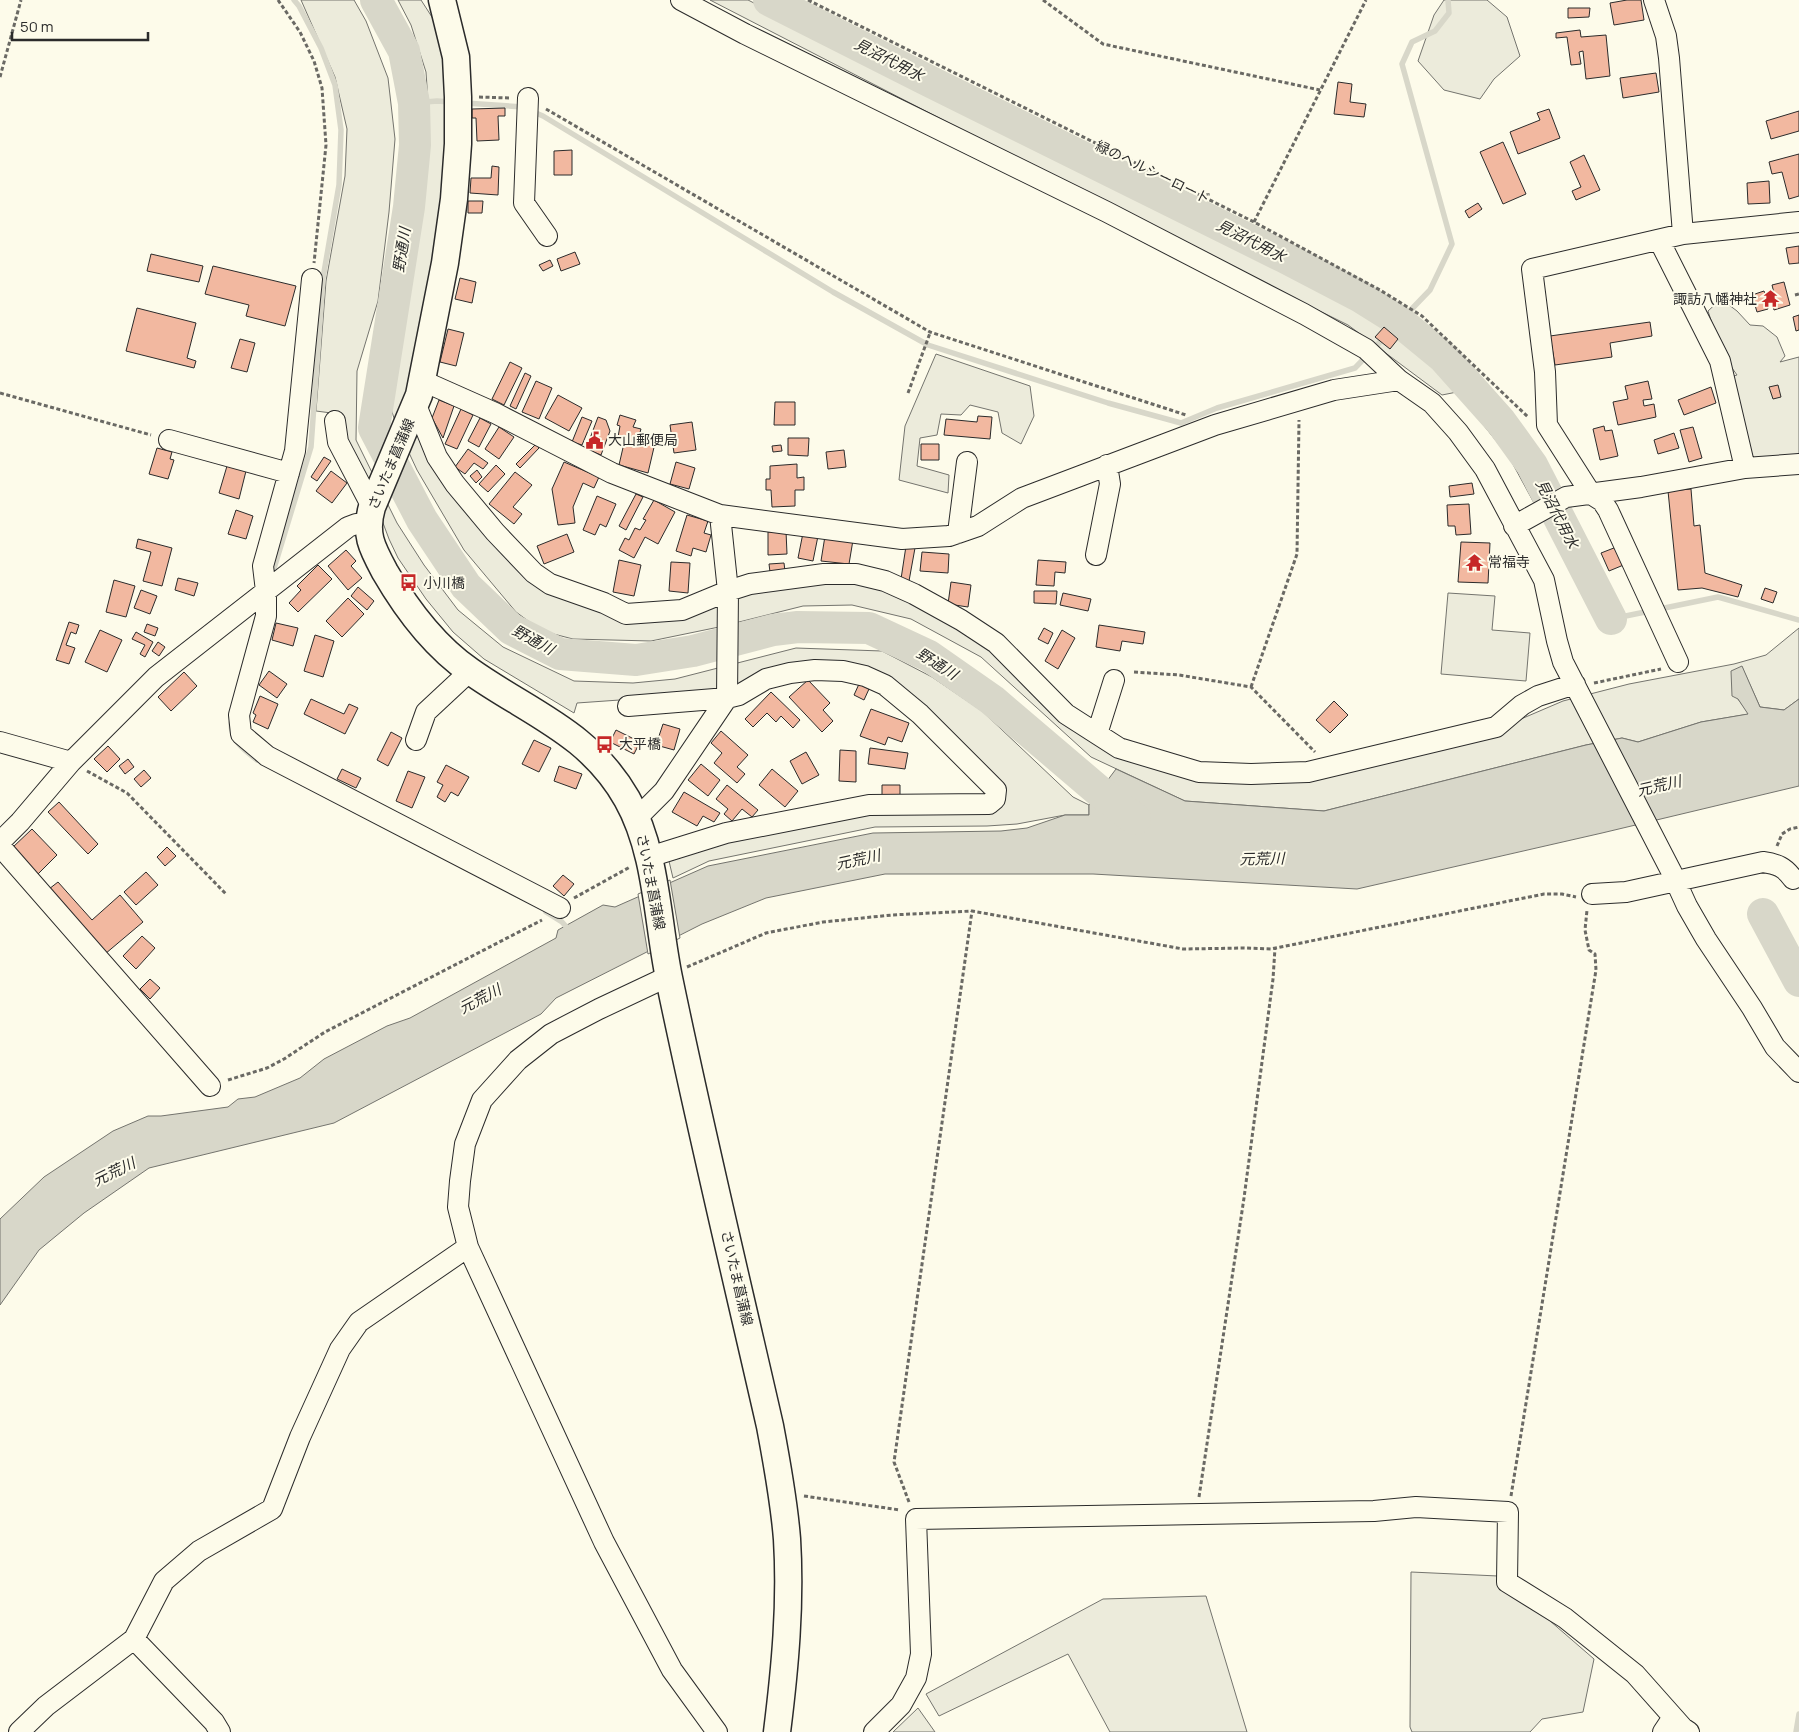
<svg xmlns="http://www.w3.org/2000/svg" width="1799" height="1732" font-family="Manrope,'Noto Sans JP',sans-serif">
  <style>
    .green { fill: #ecebdb; stroke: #74746e }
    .water { fill: #d8d7c9; stroke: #74746e }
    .pier { fill: #fdfbea; stroke: #74746e }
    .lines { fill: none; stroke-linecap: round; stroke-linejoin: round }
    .stream { stroke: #d8d7c9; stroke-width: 5.5 }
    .canal { stroke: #d8d7c9; stroke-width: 19 }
    .river { stroke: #d8d7c9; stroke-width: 32 }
    .building { fill: #f2b8a0; stroke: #2b2b2b }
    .minor-casing { stroke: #2b2b2b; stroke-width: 22 }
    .major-casing { stroke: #2b2b2b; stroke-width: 29 }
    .path { stroke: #6a6964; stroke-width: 3; stroke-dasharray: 4 2.5; stroke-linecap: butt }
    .minor { stroke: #fdfbea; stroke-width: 20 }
    .major { stroke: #fdfbea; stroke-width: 26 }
    .labels { text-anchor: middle; stroke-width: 4; stroke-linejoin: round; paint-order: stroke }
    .street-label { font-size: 14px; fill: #2b2b2b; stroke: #fdfbea }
    .poi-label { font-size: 14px; fill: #2b2b2b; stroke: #fdfbea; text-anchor: start }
    .water-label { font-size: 15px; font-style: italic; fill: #2b2b2b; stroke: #fdfbea }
  </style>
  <rect width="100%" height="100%" fill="#fdfbea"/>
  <!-- green -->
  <path class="green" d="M301 0H354L366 21 388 78 395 139 389 212 378 301 357 371 356 440 397 523 424 565 458 610 503 647 574 681 633 683 675 679 796 648 882 651 932 677 982 711 1073 797 1089 805V815H1065L1017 824 987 826 875 827 709 861 673 878 668 857 710 845 864 811 1000 798 903 693 839 664 719 693 577 703 574 713 484 659 453 632 426 599 398 558 389 539 371 491 345 436 339 414 316 411 326 281 345 176 347 129 335 77Z
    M398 0H421L441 31 449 79V137L436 272 405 408 532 583 632 621 718 599 843 578 899 592 992 647 1062 718 1200 780 1502 731 1521 719 1563 701 1629 684 1734 664 1766 655 1799 628V699L1784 710 1760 707 1742 667 1738 699 1749 714 1701 722 1638 742 1622 738 1586 745 1324 811 1185 801 1091 757 981 657 911 619 852 605 803 606 719 627 651 641 573 639 542 631 516 612 464 550 417 470 397 427 391 409 425 188 429 116 426 72 411 25Z
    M710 0H748L1214 234 1381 321 1424 354 1491 421 1540 499 1534 503 1509 457 1457 392 1442 395 1348 325 1174 239Z
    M1444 0H1487L1507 17 1520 56 1494 79 1480 99 1444 90 1418 61 1434 15Z
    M1721 299 1737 311 1750 325 1763 326 1777 337 1785 356 1780 362 1799 357V455L1754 460 1747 452 1730 377 1737 375 1722 354 1708 311Z
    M936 354 1030 386 1034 416 1021 444 1002 433 998 412 970 405 961 415 941 414 937 435 920 438 917 466 949 475 948 493 899 480 905 426Z
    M1448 593 1495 596 1492 630 1530 633 1526 681 1441 674Z
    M1411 1572 1498 1576 1594 1659 1583 1712 1542 1719 1530 1732H1412L1410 1727Z
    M1206 1596 1247 1732H1110L1068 1654 939 1716 926 1694 1103 1599Z
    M918 1708 935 1732H893Z"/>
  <!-- water -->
  <path class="water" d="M1742 666 1760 707 1784 710 1799 699V786L1602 833 1357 889 1093 874H885L766 898 702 924 556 998 541 1014 334 1123 149 1168 84 1213 39 1250 0 1305V1219L44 1177 113 1131 148 1116H161L228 1107 238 1099 255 1097 300 1078 324 1059 387 1026 410 1018 556 938 558 930 603 905 615 907 708 866 873 833 1001 831 1027 828 1065 815H1089V805L1116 769 1185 801 1324 811 1586 745 1622 738 1638 742 1701 722 1748 714 1738 699 1732 696 1731 671Z"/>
  <!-- pier -->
  <path class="pier" d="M670 880 680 938 648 954 638 894Z"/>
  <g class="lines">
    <!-- stream -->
    <path class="stream" d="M414 103 437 101 451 102
      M465 103 523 107
      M531 111 543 116 833 292 928 345 1108 403 1181 423 1217 408 1355 368 1430 290 1452 244 1402 64 1412 42 1435 31 1449 13 1448 0
      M272 575 311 447 323 278 339 185 341 130 335 85 321 48 299 6 294 0
      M1611 619 1718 597 1799 620
      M231 723C231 741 244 750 257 760
      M546 912 562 922 570 931
      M1796 1732 1799 1714"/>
    <!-- canal -->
    <path class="canal" d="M1763 914 1799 981"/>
    <!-- river -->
    <path class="river" d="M376 0 404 51 414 103 415 145 409 207 374 428 422 520 466 586 511 629 560 654 636 660 693 651 773 630 798 627 869 628 929 656 992 700 1100 792 1135 819
      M769 0 925 79 1284 257 1359 296 1399 321 1444 358 1501 422 1532 465 1611 619
      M1763 914 1799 981"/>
  </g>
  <!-- building -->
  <path class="building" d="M1627 0H1641L1644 20 1614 25 1610 3Z
    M1568 8H1590L1589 17 1568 18Z
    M1580 30 1581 37 1606 35 1610 76 1586 79 1583 51 1579 52 1581 64 1571 65 1567 37 1556 38V33Z
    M1656 73 1659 92 1623 98 1620 78Z
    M1338 82 1352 84 1350 102 1366 104 1364 117 1334 114Z
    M505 108V116H498L499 140 477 141 476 118H472V109Z
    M1549 109 1560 138 1518 154 1510 132 1540 120 1537 113Z
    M1799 111V131L1771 139 1766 121Z
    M1503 142 1526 194 1503 204 1480 152Z
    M572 150V175H554V151Z
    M1799 154V196L1789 199 1782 172 1772 174 1769 162Z
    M1584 155 1600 190 1576 200 1572 191 1581 187 1570 162Z
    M492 166 499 167 498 195 470 193 471 178H491Z
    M1769 181 1770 203 1748 204 1747 183Z
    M468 201H483L482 213H468Z
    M1478 203 1482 209 1469 218 1465 211Z
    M1799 246V263L1789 264 1786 248Z
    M575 252 580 264 561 271 557 259Z
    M151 254 203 266 199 282 147 271Z
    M550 260 553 266 543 271 539 265Z
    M213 266 296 286 285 326 246 316 249 305 205 294Z
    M460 278 476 282 472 303 455 299Z
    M1784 282 1790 305 1774 310 1772 302 1767 304 1768 309 1757 312 1752 295 1764 291 1766 296 1774 293 1772 285Z
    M137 308 196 323 187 358 196 361 194 368 126 351Z
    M1799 315V330L1796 331 1793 317Z
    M1650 322 1652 336 1610 343 1612 357 1555 365 1550 336Z
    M1384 327 1398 339 1390 349 1375 337Z
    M448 329 464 333 456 366 440 362Z
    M240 339 255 343 247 372 231 368Z
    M510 362 522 368 504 405 492 399Z
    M525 373 531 376 516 409 510 406Z
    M536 381 552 388 539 419 522 412Z
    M1648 381 1652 399 1643 400 1644 406 1654 404 1656 417 1618 425 1613 402 1628 399 1625 386Z
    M1778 385 1781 397 1773 399 1769 387Z
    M1711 387 1716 403 1684 415 1678 400Z
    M558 395 582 408 569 431 545 418Z
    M439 400 454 406 443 438 432 418Z
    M775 402H795V425H774Z
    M461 409 473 415 457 449 445 444Z
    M620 415 636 420 633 427 641 429 638 439 655 443 648 473 619 465 625 439 618 437 620 426 617 425Z
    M978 416 992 417 990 439 944 435 946 419 977 422Z
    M582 417 592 421 582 445 572 442Z
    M598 417 606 420 610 431 601 455 586 449Z
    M480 418 491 424 479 447 468 441Z
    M692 422 696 450 674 453 670 425Z
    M1604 426 1605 431 1612 430 1618 456 1600 460 1593 429Z
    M499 427 514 437 499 459 485 449Z
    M1693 427 1702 458 1689 462 1680 430Z
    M1674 433 1679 448 1658 454 1654 440Z
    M788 438H809L808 456 788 455Z
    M536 444 539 448 520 468 516 464Z
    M921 444H939V460H921Z
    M781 445 782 451 773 452 772 446Z
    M157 448 172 452 170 459 174 460 168 479 149 474Z
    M468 449 488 463 483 469 474 463 465 474 455 467Z
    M844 450 846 467 828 469 826 452Z
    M324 457 331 461 317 481 311 477Z
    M564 462 599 477 594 488 583 483 573 507 575 523 558 525 552 489Z
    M676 462 695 468 689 489 670 484Z
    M797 464V478L804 477V490H795V506L772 507 771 490H766V479H770V466Z
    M496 465 505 474 488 492 479 484Z
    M227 466 246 471 239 499 219 493Z
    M477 470 482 477 476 483 470 476Z
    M331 471 347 483 332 503 316 491Z
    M515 472 532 485 513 507 522 514 514 524 489 504Z
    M1472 483 1474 494 1450 497 1449 486Z
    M1691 489 1694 526 1700 525 1705 573 1742 585 1738 597 1702 588 1678 590 1668 491Z
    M636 494 643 497 626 530 619 526Z
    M597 496 616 504 606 527 600 524 595 535 583 530Z
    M654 500 675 512 658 544 645 537 634 558 619 550 625 538 629 540 635 528 640 530 646 520 643 519Z
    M1469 504 1471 534 1456 535 1455 526H1448L1447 505Z
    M236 510 253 516 246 539 228 534Z
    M687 515 708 521 704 533 711 535 706 552 693 548 691 556 676 551Z
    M786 531 787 554 768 555V532Z
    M803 533 818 536 813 561 798 558Z
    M567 534 574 552 544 564 537 546Z
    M825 536 853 540 849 564 821 561Z
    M138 539 172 548 162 586 143 581 151 552 136 548Z
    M1461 542 1490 543 1488 583 1458 582Z
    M906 546 915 548 909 581 901 579Z
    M1619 546 1626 564 1609 571 1601 553Z
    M346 550 356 561 351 566 362 578 348 590 328 566Z
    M922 552 949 554 948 573 920 571Z
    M619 560 641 565 634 596 613 592Z
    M1038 560 1066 562 1065 573 1055 572 1054 586 1036 585Z
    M671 562 690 563 688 593 669 591Z
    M784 563 785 571 770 572 769 564Z
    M318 565 332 579 298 612 289 603 301 590 297 586Z
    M178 578 198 583 194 596 175 590Z
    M114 580 135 586 126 617 106 612Z
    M951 582 971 585 968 607 948 604Z
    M358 587 374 601 367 610 351 596Z
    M1765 588 1777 592 1773 603 1761 599Z
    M141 590 157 596 150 614 134 608Z
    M1034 591H1057L1056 604 1034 603Z
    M1063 593 1091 599 1088 611 1060 605Z
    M348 598 364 614 342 637 326 621Z
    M69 622 79 625 76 634 71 632 66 645 75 648 69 664 56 660Z
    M276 623 298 628 293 646 272 640Z
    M147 624 158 628 155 636 144 632Z
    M1099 625 1145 632 1143 644 1122 641 1120 651 1096 647Z
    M1044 628 1053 633 1048 644 1038 639Z
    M100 630 122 640 107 672 85 662Z
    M1062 630 1075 638 1058 669 1045 661Z
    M136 632 153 642 145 657 140 654 145 645 132 639Z
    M315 635 334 641 323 677 304 671Z
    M158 642 165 647 159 656 152 651Z
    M269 671 287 684 277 698 259 685Z
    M184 672 197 686 171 711 158 697Z
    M808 680 830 703 823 710 833 721 822 732 789 697Z
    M859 684 869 689 864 700 854 695Z
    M771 692 800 720 793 728 781 716 776 722 767 713 753 727 745 719Z
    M260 696 278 704 268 729 253 722 256 715 253 713Z
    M311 699 344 714 349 704 358 708 345 734 304 714Z
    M1334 701 1348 715 1330 733 1316 720Z
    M871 709 909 723 902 742 888 737 885 745 860 736Z
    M663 724 680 729 674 750 656 745Z
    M616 730 640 742 634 754 610 742Z
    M721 731 748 755 737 767 745 774 737 783 714 763 722 753 711 743Z
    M391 732 402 738 388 766 377 760Z
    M534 740 551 748 539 772 522 764Z
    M108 746 120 759 107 772 94 759Z
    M870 748 908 753 905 769 868 764Z
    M840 750 856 751V782L839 781Z
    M806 752 819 775 802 784 790 761Z
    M128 759 134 767 125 774 119 766Z
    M701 764 720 780 708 796 688 780Z
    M446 765 469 777 458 796 451 792 445 802 437 797 443 785 437 782Z
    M559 766 582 774 576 789 554 781Z
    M342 769 361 778 356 788 337 779Z
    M772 769 798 791 785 807 759 785Z
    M144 770 151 778 141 787 134 779Z
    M408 771 425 777 412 808 396 801Z
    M727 785 758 810 752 817 742 809 732 821 724 814 728 809 716 799Z
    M882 785H900V795H882Z
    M684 792 720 813 714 822 703 816 697 826 672 812Z
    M59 802 98 844 88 854 48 812Z
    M32 829 57 855 37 875 12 848Z
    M167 847 176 856 165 866 157 857Z
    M146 872 158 885 136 905 124 892Z
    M563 875 574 884 564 896 553 886Z
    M58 882 92 920 120 895 143 922 105 954 49 889Z
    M142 936 155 948 136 969 123 956Z
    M150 979 160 988 150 999 140 989Z"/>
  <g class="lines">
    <defs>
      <path id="minor" d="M681 0 745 34 1107 212 1304 314 1366 349 1399 380 1432 403 1458 432 1485 469 1544 580 1557 641 1563 662 1671 871 1687 906 1706 939 1752 1008 1775 1047 1799 1072
        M1654 0 1666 36 1669 58 1683 234
        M528 98 524 203 547 236
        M1659 240 1720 361 1745 468
        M312 279 295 451 263 566 266 591V616L239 715 241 734 267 756 560 908
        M423 381 495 413 612 473 720 515 902 539 949 536 978 526 1022 498 1215 425 1334 390 1399 380
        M416 405 437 457 455 484 495 532 534 573 550 584 604 603 626 614 682 610 728 591 750 584 824 574H856L885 581 914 594 961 620 996 643 1066 714 1119 748 1199 772 1251 774 1308 772 1496 727 1522 705 1538 696 1575 684
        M335 421 338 442 372 507
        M169 440 289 473
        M1514 526 1566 497 1641 487 1745 468 1799 464
        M958 533 967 462
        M1096 555 1110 484 1107 465
        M1678 662 1608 510 1602 501 1591 494 1547 425 1545 372 1532 269 1683 234 1799 222
        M628 706 727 698 739 695 766 679 790 673 815 670 843 671 865 676 885 685 920 714 996 790 995 799 989 804 869 805 726 833 649 857
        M1097 734 1114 680
        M416 740 426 712 470 671
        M0 742 71 762
        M637 818 664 791 727 698 728 591 720 515
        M0 842 20 822 71 762 156 677 348 527 356 524H368
        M0 846 210 1086
        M1592 894 1626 892 1763 862C1777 864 1785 867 1793 879
        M669 976 599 1009 551 1034 518 1060 482 1100 465 1144 460 1181 458 1207 468 1247 604 1542 672 1670 717 1732
        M134 1639 214 1722 220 1732
        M19 1732 46 1706 134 1639 164 1581 199 1551 272 1509 300 1437 340 1349 359 1322 468 1247
        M874 1732 901 1705 916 1678 921 1654 916 1519 1374 1511 1416 1507 1508 1512 1507 1582 1565 1618 1635 1674 1683 1728 1689 1732
        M1663 1732 1673 1717"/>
      <path id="major" d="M442 0 456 57 458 97V144L454 199 445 263 419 395 372 507C364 534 372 548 385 572 407 610 434 646 470 671 529 713 589 732 627 799 657 852 657 920 669 978 700 1128 736 1277 770 1426 777 1463 784 1501 787 1539 791 1604 785 1668 777 1732"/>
    </defs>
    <!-- minor casing -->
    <use href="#minor" class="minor-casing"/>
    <!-- major casing -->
    <use href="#major" class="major-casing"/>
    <!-- path -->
    <path class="path" d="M278 0 300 32 314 61 322 88 326 145 314 263
      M808 0 1254 222 1380 290 1422 316 1528 417
      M1043 0 1103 44 1320 90
      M0 77 21 0
      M479 97 510 98
      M546 109 930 332 1186 415
      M1254 222 1366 0
      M1795 295 1799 294
      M0 393 151 435
      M908 393 930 333
      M1134 672 1179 675 1251 687 1315 752
      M1594 683 1661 669
      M1251 687 1297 554 1299 420
      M87 771 127 793 226 894
      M1777 846 1782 834 1790 829 1799 827
      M574 898 630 867
      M687 967 766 933 823 922 892 915 972 911 1183 949 1244 948 1271 949 1544 894H1562L1576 897
      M228 1080 267 1068 284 1059 325 1032 542 920
      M804 1496 900 1510
      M1511 1496 1596 970 1595 954 1589 950 1585 930 1587 910
      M1199 1497 1244 1198 1273 979 1275 948
      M909 1502 894 1462 972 911"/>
    <!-- minor -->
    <use href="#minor" class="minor"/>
    <!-- major -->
    <use href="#major" class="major"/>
  </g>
  <!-- icons -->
  <defs>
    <symbol id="temple-bare" viewBox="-9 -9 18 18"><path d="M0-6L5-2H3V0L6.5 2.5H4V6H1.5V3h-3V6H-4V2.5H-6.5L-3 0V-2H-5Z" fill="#c62828" stroke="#fdfbea" stroke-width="2.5" paint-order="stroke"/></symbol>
    <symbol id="civic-bare" viewBox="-9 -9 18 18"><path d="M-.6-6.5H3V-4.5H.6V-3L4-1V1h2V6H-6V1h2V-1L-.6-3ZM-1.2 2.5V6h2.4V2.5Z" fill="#c62828" stroke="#fdfbea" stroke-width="2.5" paint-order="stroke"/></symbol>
    <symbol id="bus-bare" viewBox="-9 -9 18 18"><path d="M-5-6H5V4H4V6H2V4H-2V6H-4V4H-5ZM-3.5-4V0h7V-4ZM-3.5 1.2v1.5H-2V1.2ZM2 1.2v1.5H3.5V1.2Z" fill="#c62828" stroke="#fdfbea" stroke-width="2.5" paint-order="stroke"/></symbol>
  </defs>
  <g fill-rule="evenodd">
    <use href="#temple-bare" x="1758" y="286" width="25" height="25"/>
    <use href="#civic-bare" x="582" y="428" width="25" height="25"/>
    <use href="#temple-bare" x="1462" y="550" width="25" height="25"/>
    <use href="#bus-bare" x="396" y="570" width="25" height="25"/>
    <use href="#bus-bare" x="592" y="732" width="25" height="25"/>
  </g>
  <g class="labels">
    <!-- street labels -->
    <g class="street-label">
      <text transform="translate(1153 172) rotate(26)" y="5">緑のヘルシーロード</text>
      <text transform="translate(391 464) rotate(-67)" y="5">さいたま菖蒲線</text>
      <text transform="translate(651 882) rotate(79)" y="5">さいたま菖蒲線</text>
      <text transform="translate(737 1278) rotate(77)" y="5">さいたま菖蒲線</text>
    </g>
    <!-- poi labels -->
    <g class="poi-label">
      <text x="1757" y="304" text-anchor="end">諏訪八幡神社</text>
      <text x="608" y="445">大山郵便局</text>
      <text x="1488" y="567">常福寺</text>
      <text x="423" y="588">小川橋</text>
      <text x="619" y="749">大平橋</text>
    </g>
    <!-- water labels -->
    <g class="water-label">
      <text transform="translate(889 60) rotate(27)" y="5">見沼代用水</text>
      <text transform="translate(1251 241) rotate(27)" y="5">見沼代用水</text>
      <text transform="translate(402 250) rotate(-81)" y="5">野通川</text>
      <text transform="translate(1557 514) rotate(63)" y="5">見沼代用水</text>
      <text transform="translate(533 640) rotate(29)" y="5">野通川</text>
      <text transform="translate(937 664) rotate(32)" y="5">野通川</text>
      <text transform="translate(1659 786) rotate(-13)" y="5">元荒川</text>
      <text transform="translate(1262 859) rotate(-1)" y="5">元荒川</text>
      <text transform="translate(858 860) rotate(-12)" y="5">元荒川</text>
      <text transform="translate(480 999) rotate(-28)" y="5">元荒川</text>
      <text transform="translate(114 1172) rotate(-26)" y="5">元荒川</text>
    </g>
  </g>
  <!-- scale -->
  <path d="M12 32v8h136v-8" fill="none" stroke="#2b2b2b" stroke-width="2.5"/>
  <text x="20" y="32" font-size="15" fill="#2b2b2b" stroke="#fdfbea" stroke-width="4" paint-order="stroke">50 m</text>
</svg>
